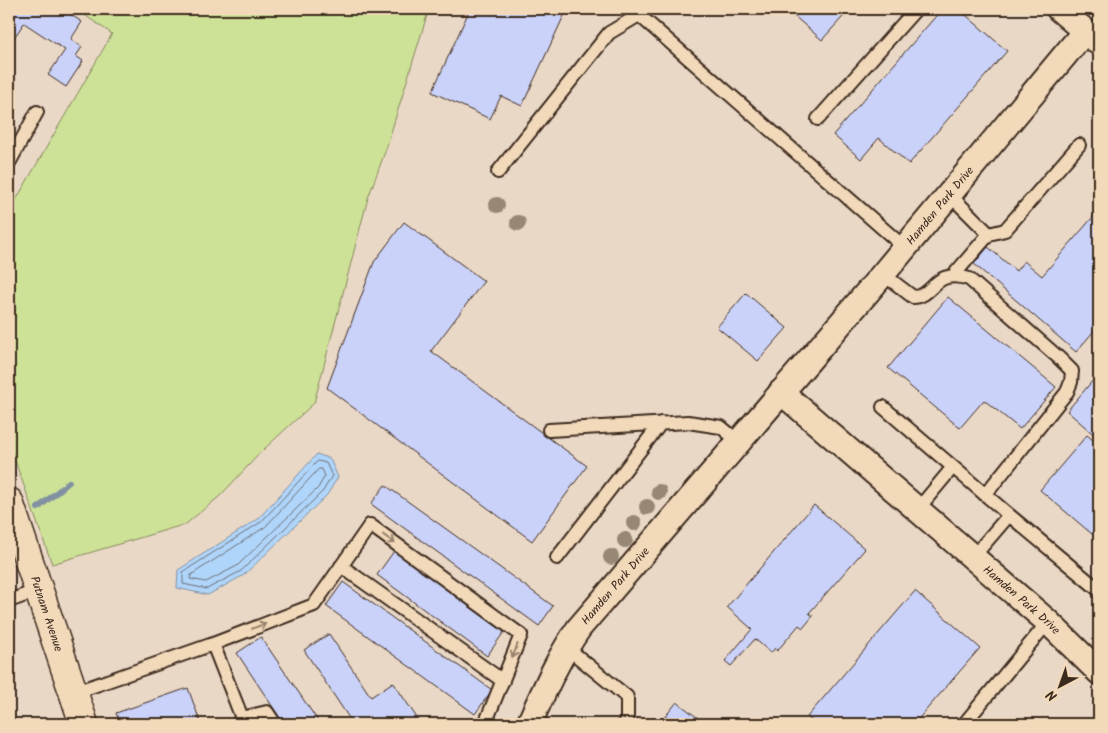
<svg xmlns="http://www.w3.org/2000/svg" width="1108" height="733" font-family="Kalam,sans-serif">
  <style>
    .green { fill: #cde297; stroke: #84865a }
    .water { fill: #b0d5fa; stroke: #8191a2 }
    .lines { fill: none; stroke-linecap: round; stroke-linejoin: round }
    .shore { stroke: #6a6e76; stroke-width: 1 }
    .stream { stroke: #8191a2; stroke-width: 6 }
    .building { fill: #cad2fa; stroke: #3b2a1e }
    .service-casing { stroke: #3b2a1e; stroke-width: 16 }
    .minor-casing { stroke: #3b2a1e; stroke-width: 28 }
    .secondary-casing { stroke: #3b2a1e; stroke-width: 31 }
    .service { stroke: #f2d9ba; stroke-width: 12 }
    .minor { stroke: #f2d9ba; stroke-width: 24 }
    .secondary { stroke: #f2d9ba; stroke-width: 28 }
    .tree { fill: #968874 }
    .oneway { stroke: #96826c }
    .labels { text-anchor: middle; stroke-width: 4; stroke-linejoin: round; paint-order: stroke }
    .street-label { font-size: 12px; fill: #3b2a1e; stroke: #f2d9ba }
  </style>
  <rect width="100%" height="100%" fill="#ead8c7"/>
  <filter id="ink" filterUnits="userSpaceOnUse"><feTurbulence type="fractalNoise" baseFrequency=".02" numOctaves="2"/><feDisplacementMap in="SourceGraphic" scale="10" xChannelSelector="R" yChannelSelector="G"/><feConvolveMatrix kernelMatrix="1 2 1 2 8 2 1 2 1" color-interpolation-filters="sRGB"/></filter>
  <g filter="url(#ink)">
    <!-- green -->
    <path class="green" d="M76 9H429L385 152 368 198 314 403 262 451 220 496 186 524 52 564 9 444V212L112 34Z"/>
    <!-- water -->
    <path class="water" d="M317 454 330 459 338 477 327 495 244 575 208 595 177 588 178 570 258 519Z"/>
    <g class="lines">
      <!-- shore -->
      <path class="shore" d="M318 461 326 463 332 476 323 491 241 571 207 589 183 584V572L261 522Z
        M319 469H322L325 476 318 488 237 566 206 582 190 579 191 575 265 527Z"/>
      <!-- stream -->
      <path class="stream" d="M38 508 69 482"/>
    </g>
    <!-- building -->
    <path class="building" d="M9 9H62L82 22 71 39 82 47 76 56 83 61 66 87 48 75 65 50 24 23 9 45Z
      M470 9H567L522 106 501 96 490 119 432 92Z
      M786 9H850L822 40Z
      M942 9H959L1007 51 909 164 879 138 861 159 833 135Z
      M1099 210V325L1076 352 974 264 988 247 1016 271 1024 261 1042 276Z
      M404 222 484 281 431 351 587 466 532 541 327 388 374 262Z
      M746 293 787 328 758 361 717 327Z
      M948 297 1056 387 1020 429 984 400 960 428 888 368Z
      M1099 373V439L1067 411Z
      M1087 435 1099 445V540L1040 490Z
      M385 485 553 606 539 626 371 504Z
      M814 505 865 549 809 613 813 616 803 628 799 625 777 651 775 648 771 653 755 639 731 666 725 661 752 629 727 607Z
      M394 551 504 632 487 656 377 575Z
      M343 582 492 690 475 714 326 606Z
      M915 591 980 648 914 724H816L807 717Z
      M329 634 371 697 393 682 421 724H353L304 650Z
      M261 637 320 724H284L237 653Z
      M188 688 201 724H120L116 713Z
      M677 702 706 724H659Z"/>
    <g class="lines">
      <defs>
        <path id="service" d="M818 119 916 9
          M9 163 37 112
          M498 172 609 33 639 15 904 247
          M949 194 989 234
          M883 274 913 297C935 297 933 267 969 279L1059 358 1072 371 1071 382 1067 392 985 495
          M953 276 989 234 1005 230 1079 145
          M883 407 1009 515
          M549 430 688 422 721 427 739 442
          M918 509 953 467
          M973 557 1009 515 1099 590
          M557 558 661 423
          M341 566 503 681
          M9 601 39 590
          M213 644 242 718
          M566 647 627 697V719L624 724
          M73 693 213 644 314 605 370 525 521 635 485 724
          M237 724 242 718 267 712 275 724
          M964 724 1048 622"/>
        <g id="minor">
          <path d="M1059 9 1099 43"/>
          <path id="s1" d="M781 392 1048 622 1099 672"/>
          <path id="s2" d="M529 724C544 691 558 658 579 628L883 274 1085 31"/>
        </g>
        <g id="secondary">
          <path id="s3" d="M9 502 84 724"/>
        </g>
      </defs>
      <!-- service casing -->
      <use href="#service" class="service-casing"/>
      <!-- minor casing -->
      <use href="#minor" class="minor-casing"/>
      <!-- secondary casing -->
      <use href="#secondary" class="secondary-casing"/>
      <!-- service -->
      <use href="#service" class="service"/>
      <!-- minor -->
      <use href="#minor" class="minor"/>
      <!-- secondary -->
      <use href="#secondary" class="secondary"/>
    </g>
    <!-- trees -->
    <g class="tree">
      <circle cx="497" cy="205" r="8"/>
      <circle cx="518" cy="223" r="8"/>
      <circle cx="659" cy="492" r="8"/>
      <circle cx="647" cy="507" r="8"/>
      <circle cx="634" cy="523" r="8"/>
      <circle cx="625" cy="540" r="8"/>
      <circle cx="611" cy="557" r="8"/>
    </g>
    <!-- one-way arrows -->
    <defs><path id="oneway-shaft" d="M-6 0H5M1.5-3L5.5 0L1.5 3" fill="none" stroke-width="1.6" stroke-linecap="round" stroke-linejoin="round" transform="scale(1.25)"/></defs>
    <g class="oneway">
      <use href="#oneway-shaft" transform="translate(389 539) rotate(36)"/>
      <use href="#oneway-shaft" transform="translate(259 626) rotate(-21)"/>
      <use href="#oneway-shaft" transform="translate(515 651) rotate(110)"/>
    </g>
  </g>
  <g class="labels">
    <!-- street labels -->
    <g class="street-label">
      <text dy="4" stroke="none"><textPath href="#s2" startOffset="664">Hamden Park Drive</textPath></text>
      <text dy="4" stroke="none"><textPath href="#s2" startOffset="164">Hamden Park Drive</textPath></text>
      <text dy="4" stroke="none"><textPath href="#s1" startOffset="318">Hamden Park Drive</textPath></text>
      <text dy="4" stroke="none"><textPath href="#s3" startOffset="118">Putnam Avenue</textPath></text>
    </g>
  </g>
  <!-- margin -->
  <rect width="1108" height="733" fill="none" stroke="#f2d9ba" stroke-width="30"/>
  <rect x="15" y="15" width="1078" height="703" fill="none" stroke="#3b2a1e" stroke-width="2" filter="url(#ink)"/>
  <!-- north arrow -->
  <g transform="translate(1060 686) rotate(221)" stroke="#f2d9ba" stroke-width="4" paint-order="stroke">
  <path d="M0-4L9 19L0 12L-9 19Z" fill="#3b2a1e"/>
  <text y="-8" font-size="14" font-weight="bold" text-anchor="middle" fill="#3b2a1e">N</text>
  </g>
</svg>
